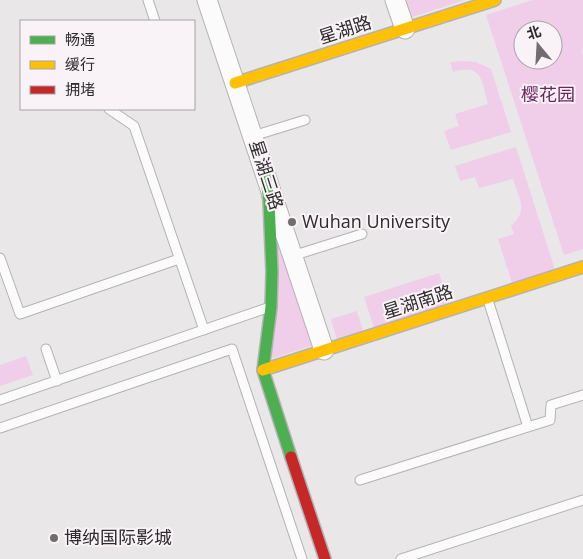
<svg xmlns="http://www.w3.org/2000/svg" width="583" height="559" font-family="'Open Sans','Noto Sans SC',sans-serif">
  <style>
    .green { fill: #f0cde8; fill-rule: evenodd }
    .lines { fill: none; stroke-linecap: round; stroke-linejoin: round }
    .lane-casing { stroke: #b4b2b3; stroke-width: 11 }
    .street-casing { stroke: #b4b2b3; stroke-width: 21 }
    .fast-casing { stroke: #b4b2b3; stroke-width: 14 }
    .slow-casing { stroke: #b4b2b3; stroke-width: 14 }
    .jam-casing { stroke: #b4b2b3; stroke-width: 14 }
    .lane { stroke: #fcfbfc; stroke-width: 9 }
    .street { stroke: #fcfbfc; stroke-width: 19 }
    .fast { stroke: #4caf50; stroke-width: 11 }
    .slow { stroke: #ffc107; stroke-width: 11 }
    .jam { stroke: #c62828; stroke-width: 11 }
    .poi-dot { fill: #6f6d6e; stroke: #f9f3f7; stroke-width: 2 }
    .labels { text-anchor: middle; stroke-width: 4; stroke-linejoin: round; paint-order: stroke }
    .street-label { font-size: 18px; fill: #2d2b2c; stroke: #f9f3f7 }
    .park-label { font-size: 18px; fill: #6c2461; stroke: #f9f3f7 }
    .poi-label { font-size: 18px; fill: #2d2b2c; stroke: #f9f3f7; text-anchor: start }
  </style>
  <rect width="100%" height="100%" fill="#eae7e9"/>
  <!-- green -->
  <path class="green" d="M400 0H465L406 19Z
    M533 0H583V47L582 50 583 59V249L564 255 486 15ZM523 30H553V60H523Z
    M462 61 476 62 491 69 511 132 451 150 444 131 459 126 455 114 488 104C481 80 483 63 453 72L450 62Z
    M516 147 555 270 512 283 498 239 514 234 511 226C529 210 519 199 513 179L479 188 475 177 460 181 455 166Z
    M279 238 314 345 258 363Z
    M439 273 449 304 374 328 364 297Z
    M357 311 363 331 337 340 331 319Z
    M26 356 33 375 0 386V365Z"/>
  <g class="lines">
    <defs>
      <path id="lane" d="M148 0 155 21
        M109 109 134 126 204 330
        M253 136 305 120
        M292 256 362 234
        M0 258 20 314 179 259
        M488 300 528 427
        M46 349 57 381
        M0 400 267 308
        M0 428 232 349 302 559
        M360 480 550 420 551 405 583 395
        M401 559 583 500"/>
      <path id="street" d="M207 0 324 350
        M395 0 405 29"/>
      <path id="fast" d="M265 174 269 201 272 272 271 307 263 370 291 457"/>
      <path id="slow" d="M235 83 495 0
        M263 370 583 267"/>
      <path id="jam" d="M291 457 325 559"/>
    </defs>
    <!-- lane casing -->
    <use href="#lane" class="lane-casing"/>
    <!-- street casing -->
    <use href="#street" class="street-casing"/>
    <!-- fast casing -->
    <use href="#fast" class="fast-casing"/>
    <!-- slow casing -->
    <use href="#slow" class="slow-casing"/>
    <!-- jam casing -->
    <use href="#jam" class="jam-casing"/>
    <!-- lane -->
    <use href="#lane" class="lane"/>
    <!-- street -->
    <use href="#street" class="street"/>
    <!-- fast -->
    <use href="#fast" class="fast"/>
    <!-- slow -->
    <use href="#slow" class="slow"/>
    <!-- jam -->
    <use href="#jam" class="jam"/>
  </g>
  <!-- markers -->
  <g class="poi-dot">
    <circle cx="292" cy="222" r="5"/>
    <circle cx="54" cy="538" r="5"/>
  </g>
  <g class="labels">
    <!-- street labels -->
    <g class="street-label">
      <text transform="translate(345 30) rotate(-18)" y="6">星湖路</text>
      <text transform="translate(266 175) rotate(72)" y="6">星湖三路</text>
      <text transform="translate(418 302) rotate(-18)" y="6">星湖南路</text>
    </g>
    <!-- park labels -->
    <g class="park-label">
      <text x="548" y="101">樱花园</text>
    </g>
    <!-- poi labels -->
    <g class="poi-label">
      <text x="302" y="228">Wuhan University</text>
      <text x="64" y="544">博纳国际影城</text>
    </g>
  </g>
  <!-- legend -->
  <rect x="20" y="20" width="175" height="90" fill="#f9f3f7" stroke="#a7a3a6"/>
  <rect x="30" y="36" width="25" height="8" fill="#4caf50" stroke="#a7a3a6"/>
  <text x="65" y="45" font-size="15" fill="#2d2b2c">畅通</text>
  <rect x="30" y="61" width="25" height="8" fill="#ffc107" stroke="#a7a3a6"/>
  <text x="65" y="70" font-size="15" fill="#2d2b2c">缓行</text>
  <rect x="30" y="86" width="25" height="8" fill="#c62828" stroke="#a7a3a6"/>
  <text x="65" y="95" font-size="15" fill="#2d2b2c">拥堵</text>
  <!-- north arrow -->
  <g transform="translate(538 45) rotate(342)"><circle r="24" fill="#f9f3f7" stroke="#a7a3a6"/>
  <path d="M0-4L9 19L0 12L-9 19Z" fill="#6f6d6e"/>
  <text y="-8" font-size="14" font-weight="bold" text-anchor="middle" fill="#2d2b2c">北</text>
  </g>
</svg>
